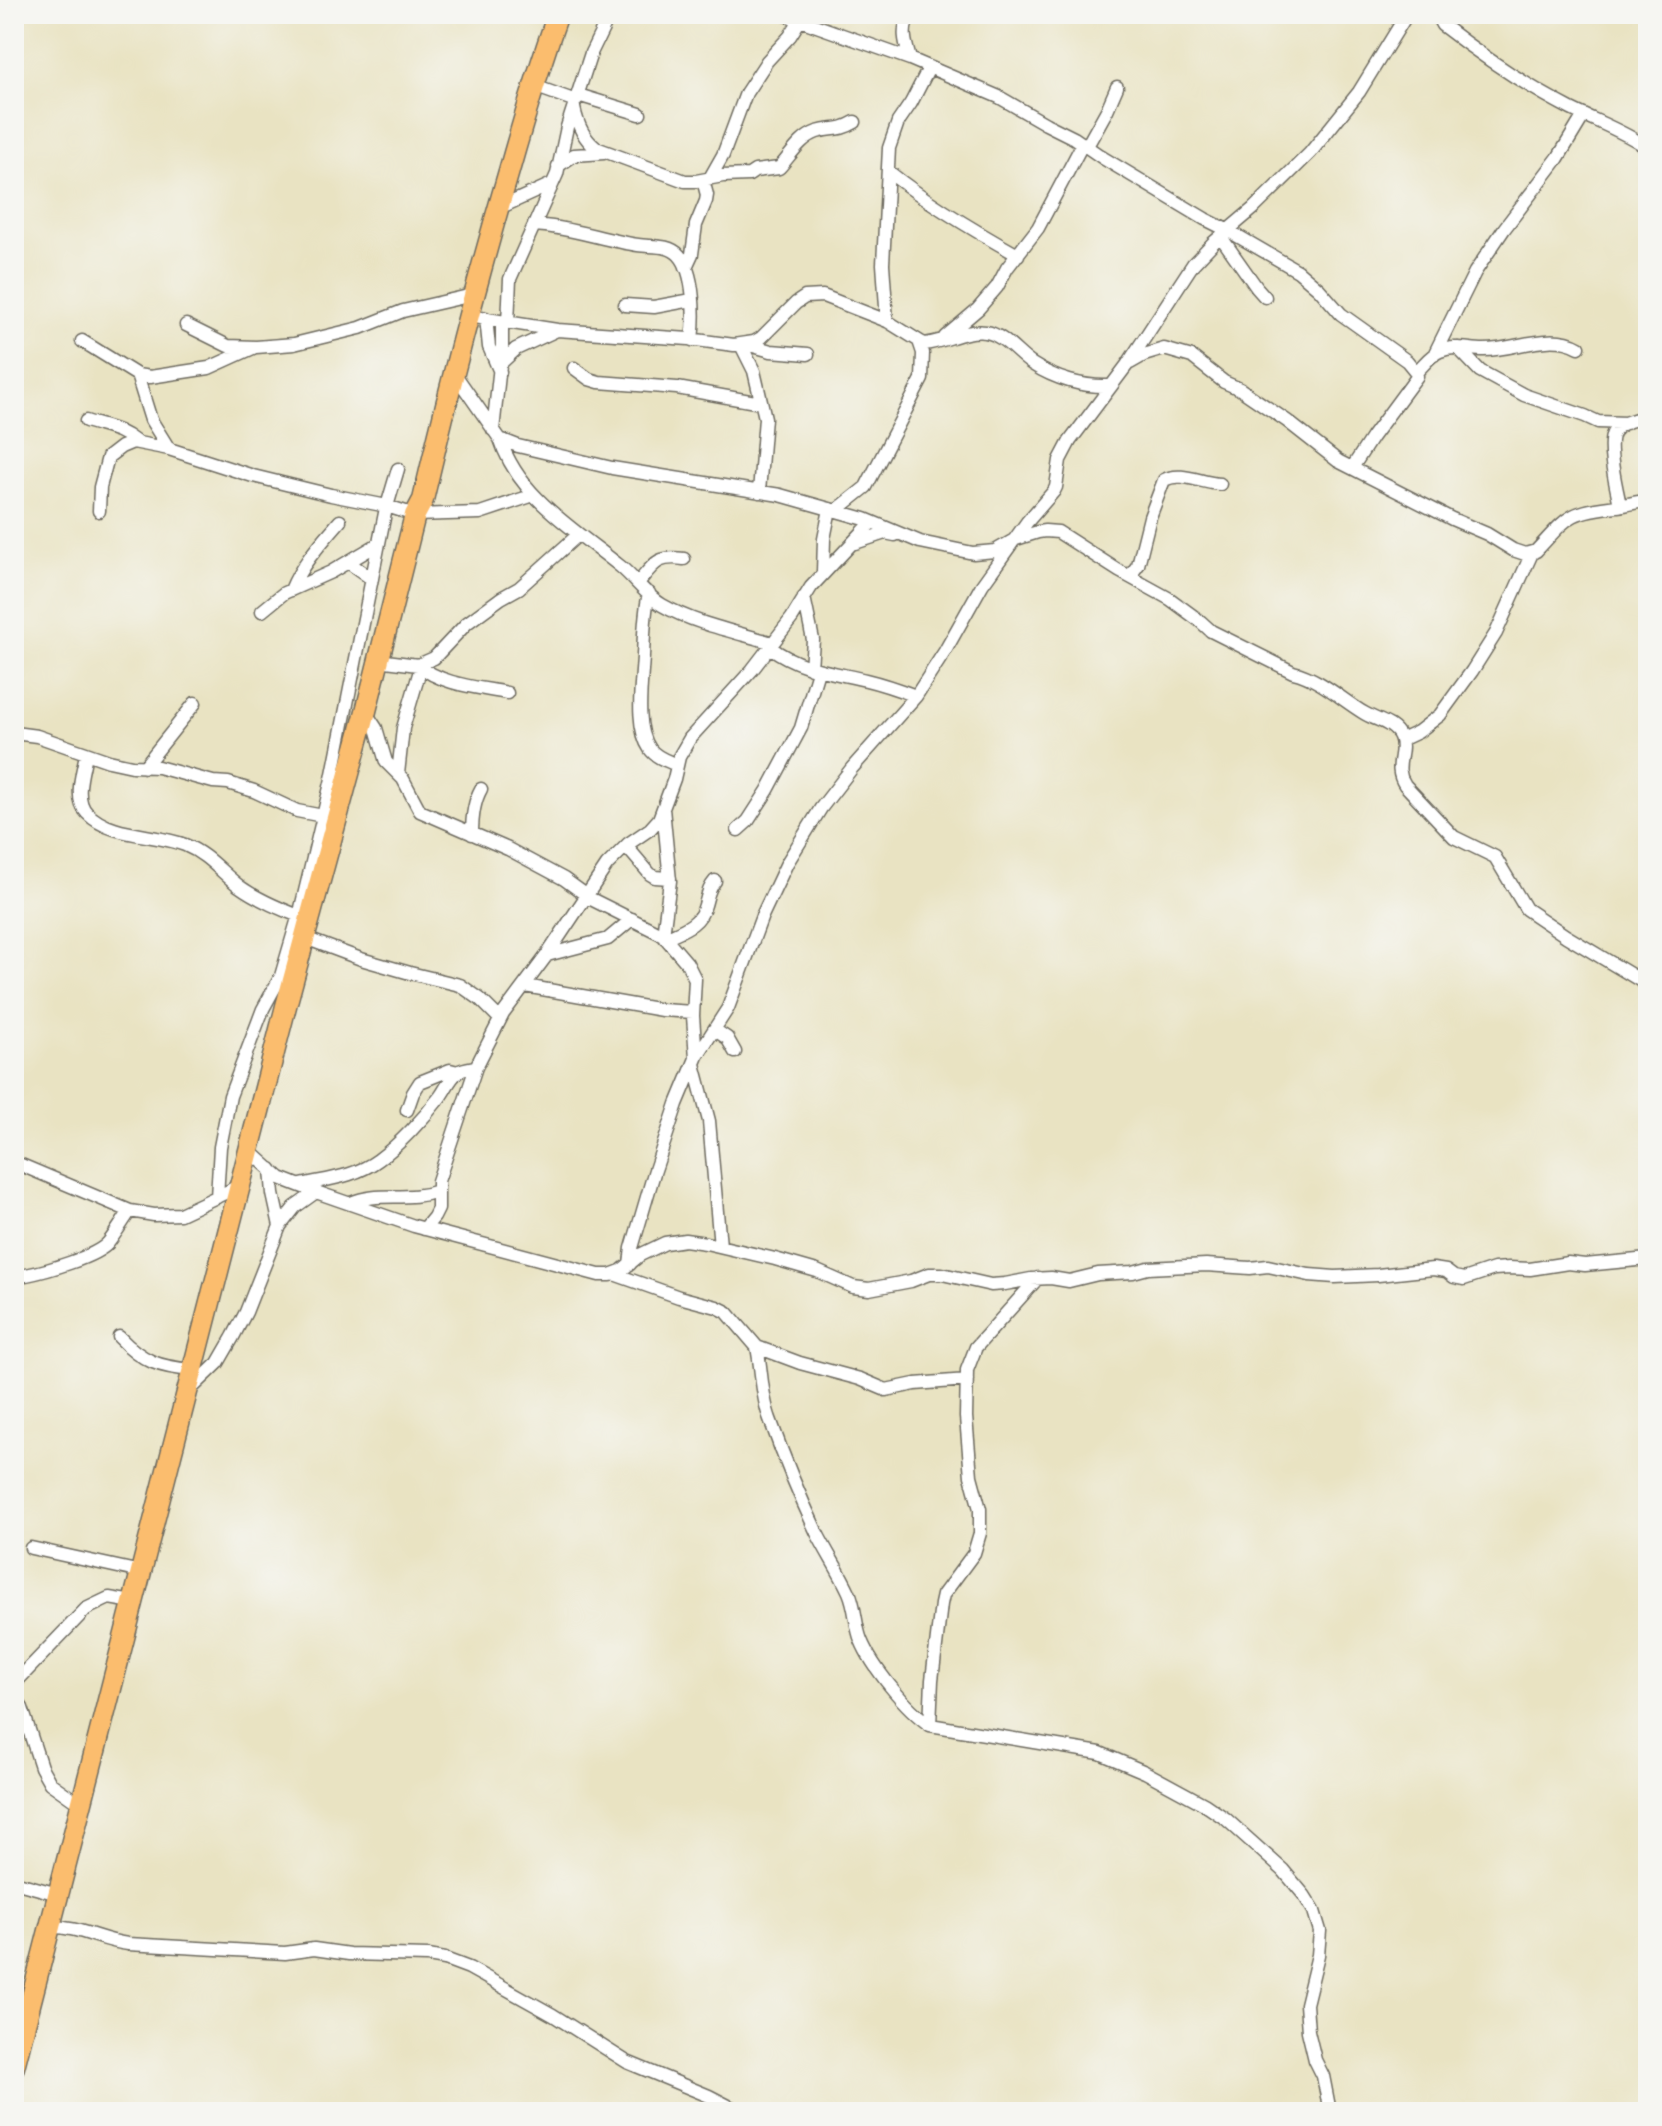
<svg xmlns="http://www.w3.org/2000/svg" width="1662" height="2126" font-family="'IM FELL DW Pica',serif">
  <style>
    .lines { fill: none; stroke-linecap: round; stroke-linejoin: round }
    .minor-casing { stroke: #6e6b60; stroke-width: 15 }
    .primary-casing { stroke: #6e6b60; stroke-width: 23 }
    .minor { stroke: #fff; stroke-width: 12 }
    .primary { stroke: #fbbd6e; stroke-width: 20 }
  </style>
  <rect width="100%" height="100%" fill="#f6f6f2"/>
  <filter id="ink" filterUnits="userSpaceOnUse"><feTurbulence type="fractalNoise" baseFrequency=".0125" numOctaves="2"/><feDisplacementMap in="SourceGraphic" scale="16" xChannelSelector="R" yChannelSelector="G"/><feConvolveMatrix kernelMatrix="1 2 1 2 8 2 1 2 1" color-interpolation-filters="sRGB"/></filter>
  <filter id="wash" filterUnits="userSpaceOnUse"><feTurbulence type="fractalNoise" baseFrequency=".006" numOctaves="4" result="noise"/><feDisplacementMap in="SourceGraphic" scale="32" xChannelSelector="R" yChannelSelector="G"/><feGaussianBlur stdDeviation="1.8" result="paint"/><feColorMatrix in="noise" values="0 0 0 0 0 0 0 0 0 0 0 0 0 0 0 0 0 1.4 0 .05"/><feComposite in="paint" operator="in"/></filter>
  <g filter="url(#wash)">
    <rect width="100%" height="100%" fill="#e9e3c2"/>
  </g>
  <g filter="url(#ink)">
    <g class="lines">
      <defs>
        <path id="minor" d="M783 14 910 59 999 97 1046 124 1074 138 1103 158 1205 219 1229 231 1298 271 1319 289 1341 314 1407 361 1416 372 1417 376 1372 437 1352 468
          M1436 14 1442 25C1482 56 1526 86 1571 109 1597 122 1624 131 1648 148
          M910 59C905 42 901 30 910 14
          M534 86 576 101
          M578 95 640 114
          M574 108C577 123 583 138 596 148L685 181H696L723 176 749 175 755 171 779 168C791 155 800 138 817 132 832 127 838 132 855 122
          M1087 146 1107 110 1117 87
          M558 166 574 155 604 153
          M889 172C929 204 973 230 1018 255
          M710 178 723 155 746 93 767 61 790 36 800 20
          M497 209 552 184
          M534 225C570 227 603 240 638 245 652 247 669 244 679 255 695 272 695 318 692 340
          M1221 237 1257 288 1265 297
          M686 267 692 254 696 225 706 201 707 195 703 180
          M625 305 654 307 692 300
          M468 316 557 330 689 339 734 345 754 342 761 338 796 303 805 297 823 296 887 321 924 344C945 342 964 329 986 332 1004 335 1017 354 1032 364 1055 379 1083 387 1109 386
          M486 318 489 347 500 372
          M887 321 883 264 889 148 898 122 911 103 929 68
          M508 323 510 279 557 174 567 127 591 53 610 14
          M186 325 228 346 256 347 294 344 360 328 403 311 473 295
          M945 337 978 309 997 287 1007 268 1038 228 1083 143
          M82 341 137 375 150 377 209 368 253 348
          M746 344 771 351 808 354
          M741 345 754 371 765 418 759 492
          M1458 348 1480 371 1524 395 1585 416 1598 422 1626 423
          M1434 355 1475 272 1504 229 1558 158 1584 115
          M501 363 516 349 557 330
          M1130 363 1144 355 1164 349 1192 357 1224 382 1240 389 1287 421 1338 461 1452 519 1487 534 1513 550 1525 554 1536 551C1568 517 1568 511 1617 506 1627 505 1638 501 1648 501
          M574 368 589 379 599 382 677 388 761 403
          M1416 372C1424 365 1430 355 1440 351 1454 345 1469 350 1484 350 1515 350 1550 331 1579 347
          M454 373 500 439 518 446 612 468 780 495 865 519 920 542 973 553 995 551 1016 539 1038 532 1045 531 1058 532 1119 571 1170 599 1200 621 1211 631 1293 672C1319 678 1341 699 1364 713 1375 720 1394 723 1400 737 1407 753 1392 766 1405 785L1454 837 1495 857 1526 909 1566 936 1648 985
          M137 375 151 420 169 449
          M86 421C107 428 119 428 136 442
          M493 430 502 347V322
          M500 439C519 498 576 530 621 567 635 579 647 596 662 605 695 624 736 632 773 643
          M1620 505C1617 490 1606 447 1613 433 1619 422 1637 419 1648 416
          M99 511 100 487 108 457 121 447 133 442 169 449 253 476 331 495 387 506 415 515 480 513 534 495
          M836 511 866 487 922 379 923 353 919 341
          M855 543 885 533 895 535
          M348 562 372 579
          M823 573 824 539 830 509
          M1130 576 1138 565 1150 517 1164 480C1181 471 1201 483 1220 484
          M638 583C654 564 657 555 684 559
          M291 590C302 563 321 543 340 521
          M649 593C644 615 644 635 643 656 642 682 634 726 650 749 656 758 668 761 677 765
          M804 597 813 640 811 668
          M262 611 284 593 331 572 375 546 379 542
          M770 647C799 669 832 672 866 680 883 684 900 690 916 696
          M378 660 418 665 434 658 467 623 501 598 519 588 578 535
          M418 665C442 685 477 687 507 693
          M366 713 376 728 386 762 403 779 420 811 508 849 564 879 586 895
          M14 733 37 736 109 761 132 766 158 767 213 782 228 783 254 791 297 811 323 816
          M1401 740 1418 732 1440 715 1472 671 1496 633 1532 553
          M86 754C83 771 73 799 87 813 111 838 155 833 185 845 207 854 221 872 239 886 257 899 278 908 299 916
          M144 767 195 703
          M398 774 403 728 421 667
          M738 830 748 821 768 790 801 728 818 671
          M472 834C472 819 473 803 481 789
          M626 846 650 874 655 877 670 878
          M585 896 663 935 687 963 695 979 693 1016 696 1058
          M663 935 670 881 663 808
          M305 938 361 959 410 973 460 985 480 999 500 1019
          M665 938C682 930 700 925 705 905 708 895 708 889 715 881
          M547 955 608 939 632 919
          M525 986 662 1010 693 1012
          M715 1030 727 1038 735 1052
          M694 1064 709 1121 720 1246
          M407 1110 413 1093 420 1082 450 1070 458 1072
          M249 1150 280 1178 316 1192 414 1226 599 1275H610L621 1271 640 1255 665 1243 685 1240 706 1243 775 1259 817 1271 853 1287 869 1289 911 1281 929 1274H942L991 1285 1005 1284 1031 1279 1051 1278 1069 1281 1098 1274 1133 1272 1148 1268 1206 1265 1250 1268 1268 1266 1309 1275 1335 1277 1378 1275 1433 1269 1446 1271 1454 1277 1464 1279 1494 1269 1509 1268 1530 1269 1568 1263 1585 1265 1648 1259
          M14 1162 130 1211 154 1215 180 1214 229 1191 240 1184
          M271 1169 273 1194 280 1226
          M301 1185C328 1179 355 1177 378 1160 399 1145 424 1118 440 1097 446 1089 450 1078 458 1072 464 1068 470 1068 476 1067
          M217 1197 220 1147 230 1096 263 1009 281 976 301 908 332 779 385 513 398 469
          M351 1203C378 1191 407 1202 438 1191
          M424 1229 434 1217 438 1209V1181L476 1067 503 1014 547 955 607 865 628 844 650 829 659 819 674 779 679 757 690 738 752 670 792 618 811 587 872 522
          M630 1264 632 1248 654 1173 677 1104 697 1056 728 1008 762 916 787 863 821 808 852 768 916 696 945 651 982 585 1027 522 1054 491 1056 487 1060 460 1070 441 1127 365 1193 264 1214 242 1253 209 1310 153 1359 92 1407 14
          M614 1274 679 1297 717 1307 727 1312 757 1347 800 1363 860 1379 886 1390 915 1384 967 1380
          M26 1275C46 1271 96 1257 108 1243 116 1233 123 1221 130 1211
          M119 1337C143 1362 159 1367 192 1370
          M757 1347C762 1371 761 1395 770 1419 783 1456 800 1497 817 1533 827 1553 840 1572 849 1592 856 1608 855 1625 861 1640 872 1667 906 1709 930 1725L1100 1753 1145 1772 1204 1804 1226 1819 1283 1870 1304 1895 1314 1911 1320 1931 1318 1955 1306 2004 1308 2031 1315 2060 1323 2076 1330 2112
          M190 1390 218 1363 233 1337 246 1312 280 1226 295 1207 316 1192
          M31 1548 141 1572
          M14 1684 86 1609 109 1598 127 1601 132 1608
          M14 1697 22 1708 41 1767 50 1783 81 1805
          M930 1725 932 1680 941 1604 943 1595 974 1553 980 1533V1509L971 1476 966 1417 967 1370 976 1347 1038 1278
          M14 1882 58 1894
          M50 1927C78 1926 101 1941 128 1944L285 1953 314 1949 349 1954 428 1956 445 1959 469 1968 553 2015 627 2062 709 2096 740 2112"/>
        <path id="primary" d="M14 2067 286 1006 366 711 415 515 423 500C449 389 477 280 509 171 524 118 539 66 558 14"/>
      </defs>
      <!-- minor casing -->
      <use href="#minor" class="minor-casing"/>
      <!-- primary casing -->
      <use href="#primary" class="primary-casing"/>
      <!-- minor -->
      <use href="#minor" class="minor"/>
      <!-- primary -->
      <use href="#primary" class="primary"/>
    </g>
  </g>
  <!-- margin -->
  <rect width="1662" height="2126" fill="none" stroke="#f6f6f2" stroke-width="48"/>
</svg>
